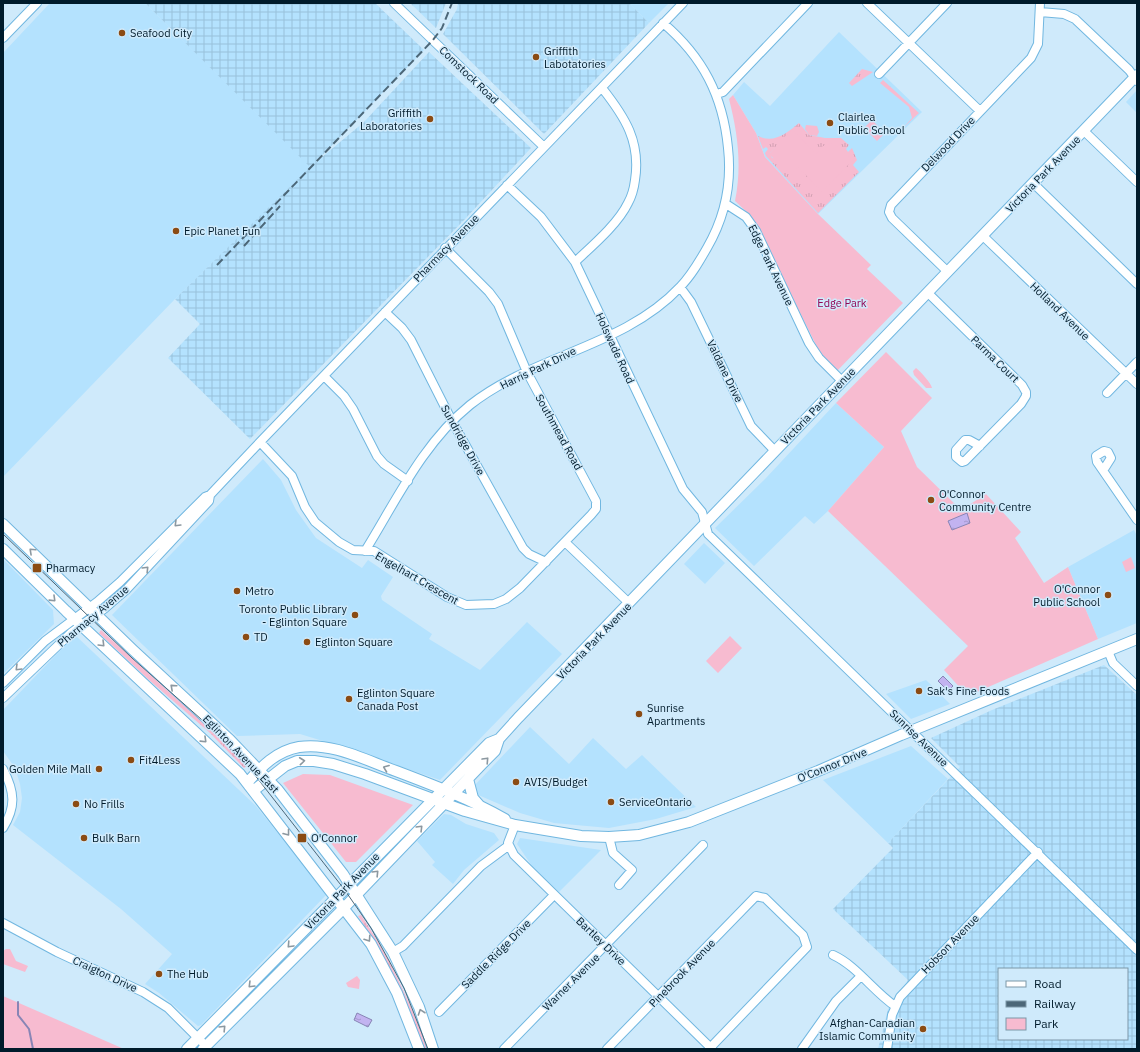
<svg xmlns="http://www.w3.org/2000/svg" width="1140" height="1052" font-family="'IBM Plex Sans',sans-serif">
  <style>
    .built { fill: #b4e2fe }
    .industrial { fill: url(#industrial-grid); fill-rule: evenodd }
    .grass { fill: url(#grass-tufts); fill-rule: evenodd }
    .green { fill: #f7bbd0 }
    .water { fill: url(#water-ripples); stroke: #8885b5 }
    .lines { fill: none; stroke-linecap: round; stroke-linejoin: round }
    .stream { stroke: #8885b5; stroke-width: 2 }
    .minor-casing { stroke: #71b7e0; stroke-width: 10 }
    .major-casing { stroke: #71b7e0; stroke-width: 12 }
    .minor { stroke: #fff; stroke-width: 8 }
    .major { stroke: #fff; stroke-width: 10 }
    .tram { stroke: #4c6778; stroke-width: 1 }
    .rail { stroke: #4c6778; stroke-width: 2; stroke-dasharray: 8 4; stroke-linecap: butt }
    .oneway { stroke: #8c98a0 }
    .poi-dot { fill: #8b4b13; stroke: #cfeafb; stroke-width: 1.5 }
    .labels { text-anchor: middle; stroke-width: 3; stroke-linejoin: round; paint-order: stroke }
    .poi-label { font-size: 11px; fill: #001b2b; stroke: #cfeafb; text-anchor: start }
    .street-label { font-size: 11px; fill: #001b2b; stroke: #cfeafb }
    .park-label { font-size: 11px; fill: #920454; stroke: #cfeafb }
  </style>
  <defs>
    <pattern id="industrial-grid" width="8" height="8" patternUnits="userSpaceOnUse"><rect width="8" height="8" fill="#b4e2fe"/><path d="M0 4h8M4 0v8" fill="none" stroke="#99c1da"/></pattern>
    <pattern id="grass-tufts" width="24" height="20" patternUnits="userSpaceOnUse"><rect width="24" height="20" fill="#f7bbd0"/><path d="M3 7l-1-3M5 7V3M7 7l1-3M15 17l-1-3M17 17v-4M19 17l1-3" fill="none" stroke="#d2a0b3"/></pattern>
    <pattern id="water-ripples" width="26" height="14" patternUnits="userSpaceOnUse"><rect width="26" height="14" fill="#c2b3f0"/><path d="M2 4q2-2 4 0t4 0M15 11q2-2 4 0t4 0" fill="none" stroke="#a599ce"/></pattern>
  </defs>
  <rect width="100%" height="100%" fill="#cfeafb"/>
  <!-- built -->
  <path class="built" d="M50 3H145L311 167 175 299 3 477V53Z
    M629 3H669L649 23Z
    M839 32 922 112 818 214 765 157 756 133 733 95 744 82 770 106Z
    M1137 90V113L1126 102Z
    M836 403 884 447 828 511 814 524 805 516 754 566 715 528 766 478Z
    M263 459 281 480 296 510 316 538 362 568 368 560 393 577 381 596 382 600 432 634 429 639 480 670 527 622 562 654 440 780 349 749 300 734 237 736 112 615Z
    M1134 530 1137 536V623L1098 639 1068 567Z
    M704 543 725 563 705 584 684 564Z
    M3 559 53 610 54 624 3 674Z
    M75 635 256 806 327 894 201 1025 198 1026 159 993 145 984 172 954 121 909 13 825 20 812 22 798 20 784 15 768 3 751V710Z
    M926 680 950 704 911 719 886 694Z
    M530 727 569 764 593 738 626 769 642 755 696 807 656 819 609 828 554 823 520 813 476 794 473 787Z
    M911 746 948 779 888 843 823 780Z
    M444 814 451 815 466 824 494 833 499 840 464 870 453 884 432 865 435 862 417 841Z
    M520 838 601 850 559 892 532 866 517 844Z"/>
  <!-- industrial -->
  <path class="industrial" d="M145 3H375L424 50 315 163 364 122 429 52 531 148 466 218 250 439 168 358 200 324 175 299 310 167Z
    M410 3H446L436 28Z
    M458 3H629L649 23 544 134 443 34 457 9Z
    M1104 665 1137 695V1049H878L888 1009 908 980 833 909 893 848 888 843 960 767 931 738 992 710ZM999 969H1127V1039H999Z"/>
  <!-- grass -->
  <path class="grass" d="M862 69 873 72 852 86 849 83Z
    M883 80 919 113 904 127 912 118 909 107 880 83Z
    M799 123 809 135 825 138H841L849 145 846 149 848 152 852 148 857 160 853 165 859 172 818 213 766 156 765 153 768 149 766 147 763 149 758 136C774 144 787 133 799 123ZM781 142V159L772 158 770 153Z
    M101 630 212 731 213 729 248 765 244 768 210 733 149 680 99 633Z
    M361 915C388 955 410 1000 427 1049H424C407 1003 386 957 358 916Z"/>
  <!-- green -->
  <path class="green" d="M733 95 756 133 765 157 818 214 871 265 867 269 903 303 837 371 827 362 818 349 755 222 749 214 735 201C742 166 738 134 729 99Z
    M872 120 885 133 877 141 864 128Z
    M806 125 817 126 819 132 817 136 809 135 805 129Z
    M792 129 816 154 823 146 833 143 853 160 822 192 798 167 793 170 786 171 769 154Z
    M886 352 932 398 901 431 917 467 961 510 986 494 1021 532 1015 538 1044 583 1068 567 1098 639 970 695 963 689 962 690 944 670 968 646 828 511 884 447 836 403Z
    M916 368C921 372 931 383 932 388H926L914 375 913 371Z
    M1131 557 1135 568 1126 572 1122 562Z
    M730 636 742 648 718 673 706 661Z
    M303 774 330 775 413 805 356 862H346L283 783Z
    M6 949H10L16 961 28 966 25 972 3 964V951Z
    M357 976 360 980 359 989 348 987 346 983Z
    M3 996 124 1049H3Z"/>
  <!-- water -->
  <path class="water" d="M967 513 970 523 952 530 948 521Z
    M943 676 953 686 948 691 938 681Z
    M357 1013 372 1020 368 1027 354 1020Z"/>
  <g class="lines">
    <!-- stream -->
    <path class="stream" d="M18 1002V1015L29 1029 33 1049"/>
    <defs>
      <path id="minor" d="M394 3 544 147
        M867 3 980 111
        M1040 12 1064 14 1075 19 1129 70 1137 81
        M3 38 37 3
        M879 74 947 3
        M717 94 723 92 808 3
        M1084 131 1137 182
        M1034 184 1137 284
        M507 185 541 217 575 262 683 489 702 512 708 534 1137 950
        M726 204 746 217 756 231 809 343 819 358 842 381
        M983 236 1137 384
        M575 262C592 246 618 224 628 203 632 196 634 188 635 180 641 142 625 117 602 88
        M948 272 892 218 889 212 891 205 1031 58 1038 44 1040 3
        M680 287 691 302 751 426 775 451
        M928 293 1022 385 1026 392V396L1021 404 965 461 962 462 956 457V450L965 440H969L980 446
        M385 312 402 328 411 340 452 421 523 548 529 554 546 562
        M324 376 344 396 353 409 377 456 384 464 408 481
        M1107 393 1137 362
        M260 442 292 476 305 507 315 522 339 542 353 550 374 551 447 597 466 605 494 604 506 599 520 588 591 515 596 509V501L527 372 498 304 489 292 445 248
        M1104 469 1111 458 1108 452 1104 451 1096 456 1097 462 1137 520
        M565 542 629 603
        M365 551C396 501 423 443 470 405 533 355 624 347 680 287 691 276 699 262 707 248 725 217 732 184 728 148 723 96 703 57 663 23
        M1108 651 1113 663 1137 686
        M3 683 45 641 97 602 120 582 205 497 210 495
        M3 698 72 632 104 609 126 590 209 501 210 495 260 442 683 3
        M3 769C15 792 16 807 3 828
        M515 825 508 843 514 855 712 1049
        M609 837 613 853 632 870 619 885
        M3 923 57 952 143 992 168 1008 202 1042
        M393 952 403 946 481 866 508 846
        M833 955C857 966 873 991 895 1006
        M439 1012 554 895
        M504 1049 703 845
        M607 1049 756 896 765 898 803 935 807 947 709 1049
        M802 1049 836 1001 861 976
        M887 1049 892 1015 900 997 1038 852"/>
      <path id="major" d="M3 524 133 650 230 740 278 790 343 874 393 952 419 1007 433 1049
        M3 549 66 611 240 774 371 944 397 993 419 1049
        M468 779 473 798 480 806
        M247 783C261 767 276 751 299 747 332 742 365 760 396 771 433 785 470 799 505 819
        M253 791 285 766 297 761H314L333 764 365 774 465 811 515 825 581 836 609 837 639 835 689 822 818 771 901 735 1137 639
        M187 1049 489 743 499 739
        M203 1049 339 913 482 764 495 751 499 739 518 718 1137 75"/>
    </defs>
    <!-- minor casing -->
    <use href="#minor" class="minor-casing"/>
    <!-- major casing -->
    <use href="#major" class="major-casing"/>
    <!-- minor -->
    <use href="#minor" class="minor"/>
    <!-- major -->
    <use href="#major" class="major"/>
    <!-- tram -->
    <path class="tram" d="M3 534 132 658 210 727 254 774 344 889 371 928 404 988 428 1049"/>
    <!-- rail -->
    <path class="rail" d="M244 246 280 206
      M217 265 433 40 442 28 452 3"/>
  </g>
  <!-- one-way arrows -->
  <defs><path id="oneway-chevron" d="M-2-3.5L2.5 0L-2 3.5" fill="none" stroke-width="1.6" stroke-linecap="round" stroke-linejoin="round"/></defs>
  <g class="oneway">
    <use href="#oneway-chevron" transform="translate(177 524) rotate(135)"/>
    <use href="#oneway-chevron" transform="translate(32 551) rotate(-137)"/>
    <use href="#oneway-chevron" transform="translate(146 569) rotate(-46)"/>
    <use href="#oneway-chevron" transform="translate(53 599) rotate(44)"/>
    <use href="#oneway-chevron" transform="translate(102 644) rotate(45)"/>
    <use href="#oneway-chevron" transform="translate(18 668) rotate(135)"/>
    <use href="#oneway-chevron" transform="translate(173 687) rotate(-138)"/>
    <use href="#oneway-chevron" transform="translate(204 740) rotate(44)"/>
    <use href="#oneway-chevron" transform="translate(486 760) rotate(-47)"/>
    <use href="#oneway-chevron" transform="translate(302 761) rotate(-6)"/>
    <use href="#oneway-chevron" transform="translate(386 768) rotate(-159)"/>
    <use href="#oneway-chevron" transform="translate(420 828) rotate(-45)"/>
    <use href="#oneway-chevron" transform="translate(287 833) rotate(52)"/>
    <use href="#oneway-chevron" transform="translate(376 873) rotate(-46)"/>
    <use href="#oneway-chevron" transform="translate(368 939) rotate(56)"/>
    <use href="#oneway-chevron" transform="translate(290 945) rotate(133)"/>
    <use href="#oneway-chevron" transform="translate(251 985) rotate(135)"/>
    <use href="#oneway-chevron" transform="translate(421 1012) rotate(-109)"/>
    <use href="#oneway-chevron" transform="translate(223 1028) rotate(-46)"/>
  </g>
  <!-- markers -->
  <g class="poi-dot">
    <circle cx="122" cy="33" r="4"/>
    <circle cx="536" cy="57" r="4"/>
    <circle cx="430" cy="119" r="4"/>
    <circle cx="830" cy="123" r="4"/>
    <circle cx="176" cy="231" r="4"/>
    <circle cx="931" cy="500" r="4"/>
    <rect x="32" y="563" width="10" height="10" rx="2"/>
    <circle cx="237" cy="591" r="4"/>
    <circle cx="1108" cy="595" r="4"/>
    <circle cx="355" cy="615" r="4"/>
    <circle cx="246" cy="637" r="4"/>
    <circle cx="307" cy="642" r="4"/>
    <circle cx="919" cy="691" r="4"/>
    <circle cx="349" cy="699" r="4"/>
    <circle cx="639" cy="714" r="4"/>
    <circle cx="131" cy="760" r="4"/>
    <circle cx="99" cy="769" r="4"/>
    <circle cx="516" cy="782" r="4"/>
    <circle cx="611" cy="802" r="4"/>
    <circle cx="76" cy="804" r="4"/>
    <circle cx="84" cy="838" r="4"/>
    <rect x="297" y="833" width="10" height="10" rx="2"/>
    <circle cx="159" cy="974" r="4"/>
    <circle cx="923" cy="1029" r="4"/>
  </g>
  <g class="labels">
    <!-- poi labels -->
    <g class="poi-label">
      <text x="130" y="37">Seafood City</text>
      <text x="544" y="55">Griffith<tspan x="544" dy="13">Labotatories</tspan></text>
      <text x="422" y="117" text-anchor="end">Griffith<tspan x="422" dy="13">Laboratories</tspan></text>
      <text x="838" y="121">Clairlea<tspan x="838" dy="13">Public School</tspan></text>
      <text x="184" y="235">Epic Planet Fun</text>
      <text x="939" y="498">O'Connor<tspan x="939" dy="13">Community Centre</tspan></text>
      <text x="46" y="572">Pharmacy</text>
      <text x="1100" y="593" text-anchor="end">O'Connor<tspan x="1100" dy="13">Public School</tspan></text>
      <text x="245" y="595">Metro</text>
      <text x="347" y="613" text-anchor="end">Toronto Public Library<tspan x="347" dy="13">- Eglinton Square</tspan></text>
      <text x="254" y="641">TD</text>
      <text x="315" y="646">Eglinton Square</text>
      <text x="927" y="695">Sak's Fine Foods</text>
      <text x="357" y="697">Eglinton Square<tspan x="357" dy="13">Canada Post</tspan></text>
      <text x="647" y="712">Sunrise<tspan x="647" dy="13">Apartments</tspan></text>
      <text x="139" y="764">Fit4Less</text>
      <text x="91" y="773" text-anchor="end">Golden Mile Mall</text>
      <text x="524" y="786">AVIS/Budget</text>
      <text x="619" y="806">ServiceOntario</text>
      <text x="84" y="808">No Frills</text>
      <text x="92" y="842">Bulk Barn</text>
      <text x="311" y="842">O'Connor</text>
      <text x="167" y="978">The Hub</text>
      <text x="915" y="1027" text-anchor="end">Afghan-Canadian<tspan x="915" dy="13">Islamic Community</tspan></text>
    </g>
    <!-- street labels -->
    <g class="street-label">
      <text transform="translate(469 75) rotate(44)" y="4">Comstock Road</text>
      <text transform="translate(948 144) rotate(-46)" y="4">Delwood Drive</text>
      <text transform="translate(1043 174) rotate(-46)" y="4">Victoria Park Avenue</text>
      <text transform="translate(446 248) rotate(-46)" y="4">Pharmacy Avenue</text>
      <text transform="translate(771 265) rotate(64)" y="4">Edge Park Avenue</text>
      <text transform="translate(1060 311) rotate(44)" y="4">Holland Avenue</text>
      <text transform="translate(615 348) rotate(65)" y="4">Holswade Road</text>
      <text transform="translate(995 359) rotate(44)" y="4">Parma Court</text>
      <text transform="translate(538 368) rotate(-26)" y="4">Harris Park Drive</text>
      <text transform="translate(725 371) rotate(64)" y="4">Valdane Drive</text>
      <text transform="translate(818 406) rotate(-46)" y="4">Victoria Park Avenue</text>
      <text transform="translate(559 432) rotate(61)" y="4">Southmead Road</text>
      <text transform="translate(463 440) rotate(61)" y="4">Sundridge Drive</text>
      <text transform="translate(417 578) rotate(30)" y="4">Engelhart Crescent</text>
      <text transform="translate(93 616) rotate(-40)" y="4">Pharmacy Avenue</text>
      <text transform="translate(594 641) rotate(-46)" y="4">Victoria Park Avenue</text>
      <text transform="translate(919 738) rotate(44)" y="4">Sunrise Avenue</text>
      <text transform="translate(241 754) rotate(46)" y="4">Eglinton Avenue East</text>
      <text transform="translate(832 765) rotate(-22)" y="4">O'Connor Drive</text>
      <text transform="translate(342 891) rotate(-46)" y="4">Victoria Park Avenue</text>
      <text transform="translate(601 941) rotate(44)" y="4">Bartley Drive</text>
      <text transform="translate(950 944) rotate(-46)" y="4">Hobson Avenue</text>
      <text transform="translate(496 954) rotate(-45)" y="4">Saddle Ridge Drive</text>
      <text transform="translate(682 973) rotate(-46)" y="4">Pinebrook Avenue</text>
      <text transform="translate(105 974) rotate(25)" y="4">Craigton Drive</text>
      <text transform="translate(571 982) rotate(-45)" y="4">Warner Avenue</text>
    </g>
    <!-- park labels -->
    <g class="park-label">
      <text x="842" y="307">Edge Park</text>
    </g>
  </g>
  <!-- border -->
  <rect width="1140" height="1052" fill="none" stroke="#001b2b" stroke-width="8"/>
  <!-- legend -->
  <rect x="998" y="968" width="130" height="72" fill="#cfeafb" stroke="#7c97a8"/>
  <rect x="1006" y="981" width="20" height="6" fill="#ffffff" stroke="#7c97a8"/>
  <text x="1034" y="988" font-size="12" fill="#001b2b">Road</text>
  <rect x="1006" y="1001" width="20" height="6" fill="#4c6778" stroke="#7c97a8"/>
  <text x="1034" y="1008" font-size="12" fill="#001b2b">Railway</text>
  <rect x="1006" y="1018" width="20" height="12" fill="#f7bbd0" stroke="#7c97a8"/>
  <text x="1034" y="1028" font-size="12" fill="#001b2b">Park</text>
</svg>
